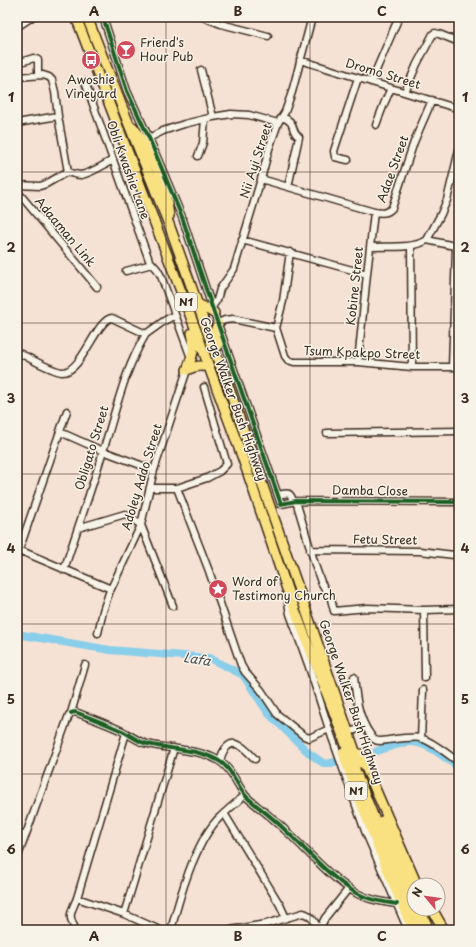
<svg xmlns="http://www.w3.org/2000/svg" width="476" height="947" font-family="'Playpen Sans',sans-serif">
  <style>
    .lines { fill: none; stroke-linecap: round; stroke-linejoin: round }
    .river { stroke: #89ceea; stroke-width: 8 }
    .minor-casing { stroke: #3b2a1e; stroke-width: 9 }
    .major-casing { stroke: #3b2a1e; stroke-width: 11 }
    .highway-casing { stroke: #3b2a1e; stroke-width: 12 }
    .minor { stroke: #f7f3e8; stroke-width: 6 }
    .major { stroke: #f9e181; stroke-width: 8 }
    .highway { stroke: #f9e181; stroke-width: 9 }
    .cycleway-casing { stroke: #f7f3e8; stroke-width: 6 }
    .cycleway { stroke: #1b5e20; stroke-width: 4 }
    .grid { fill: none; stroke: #3b2a1e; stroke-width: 1; stroke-opacity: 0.55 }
    .labels { text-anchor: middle; stroke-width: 3; stroke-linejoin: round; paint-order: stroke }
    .shield { fill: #f7f3e8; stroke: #73665b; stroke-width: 1 }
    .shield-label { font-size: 11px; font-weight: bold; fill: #3b2a1e }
    .poi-label { font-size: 12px; fill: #3b2a1e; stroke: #f7f3e8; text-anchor: start }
    .street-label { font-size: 12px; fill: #3b2a1e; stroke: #f7f3e8 }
    .water-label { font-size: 13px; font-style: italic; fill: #4e5351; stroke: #f7f3e8 }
    .neatline { fill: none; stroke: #3b2a1e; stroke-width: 1.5 }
    .grid-label { font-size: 13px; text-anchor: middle; font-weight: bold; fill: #3b2a1e }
  </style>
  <rect width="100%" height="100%" fill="#f6e2d5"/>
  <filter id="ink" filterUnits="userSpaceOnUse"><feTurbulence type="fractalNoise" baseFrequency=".025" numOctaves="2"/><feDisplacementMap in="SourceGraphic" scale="8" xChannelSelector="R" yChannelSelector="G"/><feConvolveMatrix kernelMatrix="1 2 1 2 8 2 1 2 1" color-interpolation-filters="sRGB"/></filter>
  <g filter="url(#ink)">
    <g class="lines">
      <!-- river -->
      <path class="river" d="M17 634 110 650 209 658 243 675 269 714 310 754 323 763 326 764 335 762
        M377 751C388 747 399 743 410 742 426 741 447 759 459 768"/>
      <defs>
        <path id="minor" d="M103 17 127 91 149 138 182 217 214 313 281 504 296 501 459 502
          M203 17 221 24 268 36
          M17 27 32 17
          M300 60 459 109
          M17 63 34 58 38 60V75
          M201 70 213 117
          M17 77 43 75 49 77 52 80 55 92 58 116 68 172
          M85 82 149 260 157 269 161 276 191 358
          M371 82 399 17
          M405 92 417 64 433 34 435 33 439 34 459 42
          M282 117C298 123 289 130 299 137L288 187
          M17 123 58 116
          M376 125 384 104 391 88
          M149 138 163 131 184 124 213 117 231 114 249 115 278 123
          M198 156 203 143 205 119
          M348 160 335 157 334 151 358 78
          M261 179 374 212C381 213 387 214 392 208L414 142 432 100
          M17 185 40 186 46 184 65 173C71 172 75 175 81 175 92 173 103 165 113 160
          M17 191 97 287
          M242 240 367 274
          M427 240 441 214 447 200 459 150
          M411 246 412 367
          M370 247C387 246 413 249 427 240L450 245C454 245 455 247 456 250L452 367
          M126 271 152 264
          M212 307 217 300 220 289 234 269 261 179 269 149 278 123 285 112 292 92 312 17
          M218 323 225 320 233 319 276 328
          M276 328 285 356 288 360 294 362H358L412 367H459
          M276 328 283 301 290 252
          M17 352C28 357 51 371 62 372 82 373 96 319 112 318L146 334 164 321 175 315
          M358 362 367 274 374 212
          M60 432 103 451 154 470
          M327 433 459 431
          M150 488H177L207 478 220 471 227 464 204 387
          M177 488 209 571 241 665 245 672 261 690 277 714 304 736 309 738 329 729
          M278 495C287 493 290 491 293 501
          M296 501 316 568 321 582 331 599 334 611 367 608 424 610 459 609
          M78 528 125 514 141 525 173 606
          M19 550 111 589
          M310 550 420 551 454 555 459 557
          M17 556 67 411
          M64 570C77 530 91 491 103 451 116 411 124 370 146 334
          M287 597 290 614 309 667 329 729 365 831 408 930
          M424 610 425 678
          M98 633 103 611 109 593 141 525 154 470 187 370
          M354 677C356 697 358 717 370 734 373 738 374 741 380 741 390 740 413 736 421 738 434 742 448 755 459 762
          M71 713 75 712C91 718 107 724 122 731 130 735 136 740 144 743 167 750 202 748 222 763 233 771 237 785 245 795 248 799 253 802 256 805 266 813 275 820 284 829 308 851 328 876 356 893 369 900 383 902 397 904
          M349 732 365 727
          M421 739 423 690
          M220 761C221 757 223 750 227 747 236 737 249 753 255 759
          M224 813 280 905 286 918
          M17 833 25 836
          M17 859 69 715 71 713 85 665
          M77 898 124 914 160 930
          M124 914 174 748
          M76 930C67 915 71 913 77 898L126 733
          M171 930C180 896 194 846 217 820 226 811 236 803 245 795
          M230 930 266 924 303 913C312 915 315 923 319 930
          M319 930 325 918 349 888"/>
        <path id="major" d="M17 19 21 17"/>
        <path id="highway" d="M76 17 197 333 209 367 243 459 287 589 338 723 360 783 403 891 421 930
          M87 17 126 117 170 227 214 350 226 380 359 763
          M133 127C151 149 166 187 169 216
          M198 304 214 313
          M218 323C214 332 215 338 218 346
          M187 370C192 357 196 347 192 333
          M187 370C195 366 200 365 209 367
          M343 752C349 773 357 793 365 813 380 853 396 891 413 930
          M360 754 417 885
          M382 821 414 897
          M420 909 429 930
          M432 909 444 930"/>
      </defs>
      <!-- minor casing -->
      <use href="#minor" class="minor-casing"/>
      <!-- major casing -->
      <use href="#major" class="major-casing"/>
      <!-- highway casing -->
      <use href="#highway" class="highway-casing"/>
      <!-- minor -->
      <use href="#minor" class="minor"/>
      <!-- major -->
      <use href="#major" class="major"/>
      <!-- highway -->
      <use href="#highway" class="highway"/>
      <defs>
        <path id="cycleway" d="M103 17 127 91 149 138 182 217 214 313 281 504 296 501 459 502
          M71 713 75 712C91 718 107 724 122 731 130 735 136 740 144 743 167 750 202 748 222 763 233 771 237 785 245 795 248 799 253 802 256 805 266 813 275 820 284 829 308 851 328 876 356 893 369 900 383 902 397 904"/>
      </defs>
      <!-- cycleway casing -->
      <use href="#cycleway" class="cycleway-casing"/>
      <!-- cycleway -->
      <use href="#cycleway" class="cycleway"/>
    </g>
  </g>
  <!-- grid -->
  <path class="grid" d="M166 17V930M310 17V930M17 172H459M17 323H459M17 474H459M17 624H459M17 774H459"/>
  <!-- icons -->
  <defs>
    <symbol id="bar-disc" viewBox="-11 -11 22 22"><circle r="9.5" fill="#d1495b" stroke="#f7f3e8"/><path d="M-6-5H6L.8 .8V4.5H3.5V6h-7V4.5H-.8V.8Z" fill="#fff"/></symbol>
    <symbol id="bus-disc" viewBox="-11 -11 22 22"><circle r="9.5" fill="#d1495b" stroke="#f7f3e8"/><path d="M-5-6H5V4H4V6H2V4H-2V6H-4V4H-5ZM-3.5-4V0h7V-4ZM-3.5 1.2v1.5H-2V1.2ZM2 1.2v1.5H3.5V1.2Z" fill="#fff"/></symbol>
    <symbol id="sight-disc" viewBox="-11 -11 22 22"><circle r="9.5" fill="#d1495b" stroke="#f7f3e8"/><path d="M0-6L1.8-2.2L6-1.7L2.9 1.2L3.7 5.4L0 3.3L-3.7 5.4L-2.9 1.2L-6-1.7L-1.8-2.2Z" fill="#fff"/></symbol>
  </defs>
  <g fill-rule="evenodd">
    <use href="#bar-disc" x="115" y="39" width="22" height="22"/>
    <use href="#bus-disc" x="80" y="49" width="22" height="22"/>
    <use href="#sight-disc" x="207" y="578" width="22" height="22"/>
  </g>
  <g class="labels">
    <!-- shield labels -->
    <g class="shield">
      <rect x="175" y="293" width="22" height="18" rx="3"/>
      <rect x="345" y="782" width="22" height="18" rx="3"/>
    </g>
    <g class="shield-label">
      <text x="186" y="306">N1</text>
      <text x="356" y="795">N1</text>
    </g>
    <!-- poi labels -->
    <g class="poi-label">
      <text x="140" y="47">Friend's<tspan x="140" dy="14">Hour Pub</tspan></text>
      <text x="91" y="84" text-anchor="middle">Awoshie<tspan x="91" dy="14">Vineyard</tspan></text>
      <text x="232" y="586">Word of<tspan x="232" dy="14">Testimony Church</tspan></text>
    </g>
    <!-- street labels -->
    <g class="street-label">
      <text transform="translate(383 74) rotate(17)" y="4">Dromo Street</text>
      <text transform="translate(256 161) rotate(-72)" y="4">Nii Ayi Street</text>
      <text transform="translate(393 169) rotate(-70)" y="4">Adae Street</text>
      <text transform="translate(128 170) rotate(70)" y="4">Obli Kwashie Lane</text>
      <text transform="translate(65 232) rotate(50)" y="4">Adaaman Link</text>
      <text transform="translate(355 286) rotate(-84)" y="4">Kobine Street</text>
      <text transform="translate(362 353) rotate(2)" y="4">Tsum Kpakpo Street</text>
      <text transform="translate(233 399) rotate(70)" y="4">George Walker Bush Highway</text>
      <text transform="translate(92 448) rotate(-73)" y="4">Obligato Street</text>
      <text transform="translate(142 477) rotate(-73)" y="4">Adoley Addo Street</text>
      <text transform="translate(370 491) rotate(1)" y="4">Damba Close</text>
      <text transform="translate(385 540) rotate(1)" y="4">Fetu Street</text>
      <text transform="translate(351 702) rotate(71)" y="4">George Walker Bush Highway</text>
    </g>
    <!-- water labels -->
    <g class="water-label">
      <text transform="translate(197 659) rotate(9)" y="5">Lafa</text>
    </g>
  </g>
  <!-- margin -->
  <rect width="476" height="947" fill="none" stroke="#f7f3e8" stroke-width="44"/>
  <!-- north arrow -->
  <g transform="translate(426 897) rotate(299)"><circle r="19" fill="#f7f3e8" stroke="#aca397"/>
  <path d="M0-3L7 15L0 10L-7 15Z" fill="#d1495b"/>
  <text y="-6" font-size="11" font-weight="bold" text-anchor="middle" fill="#3b2a1e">N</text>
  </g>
  <rect x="22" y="22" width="432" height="903" class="neatline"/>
  <g class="grid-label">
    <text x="94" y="16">A</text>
    <text x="238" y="16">B</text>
    <text x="382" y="16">C</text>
    <text x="11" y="102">1</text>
    <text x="465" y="102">1</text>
    <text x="11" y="252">2</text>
    <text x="465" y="252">2</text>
    <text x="11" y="403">3</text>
    <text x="465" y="403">3</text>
    <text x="11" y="553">4</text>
    <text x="465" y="553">4</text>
    <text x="11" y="704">5</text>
    <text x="465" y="704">5</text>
    <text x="11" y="854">6</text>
    <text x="465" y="854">6</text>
    <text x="94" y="941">A</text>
    <text x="238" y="941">B</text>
    <text x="382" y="941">C</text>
  </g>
</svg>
